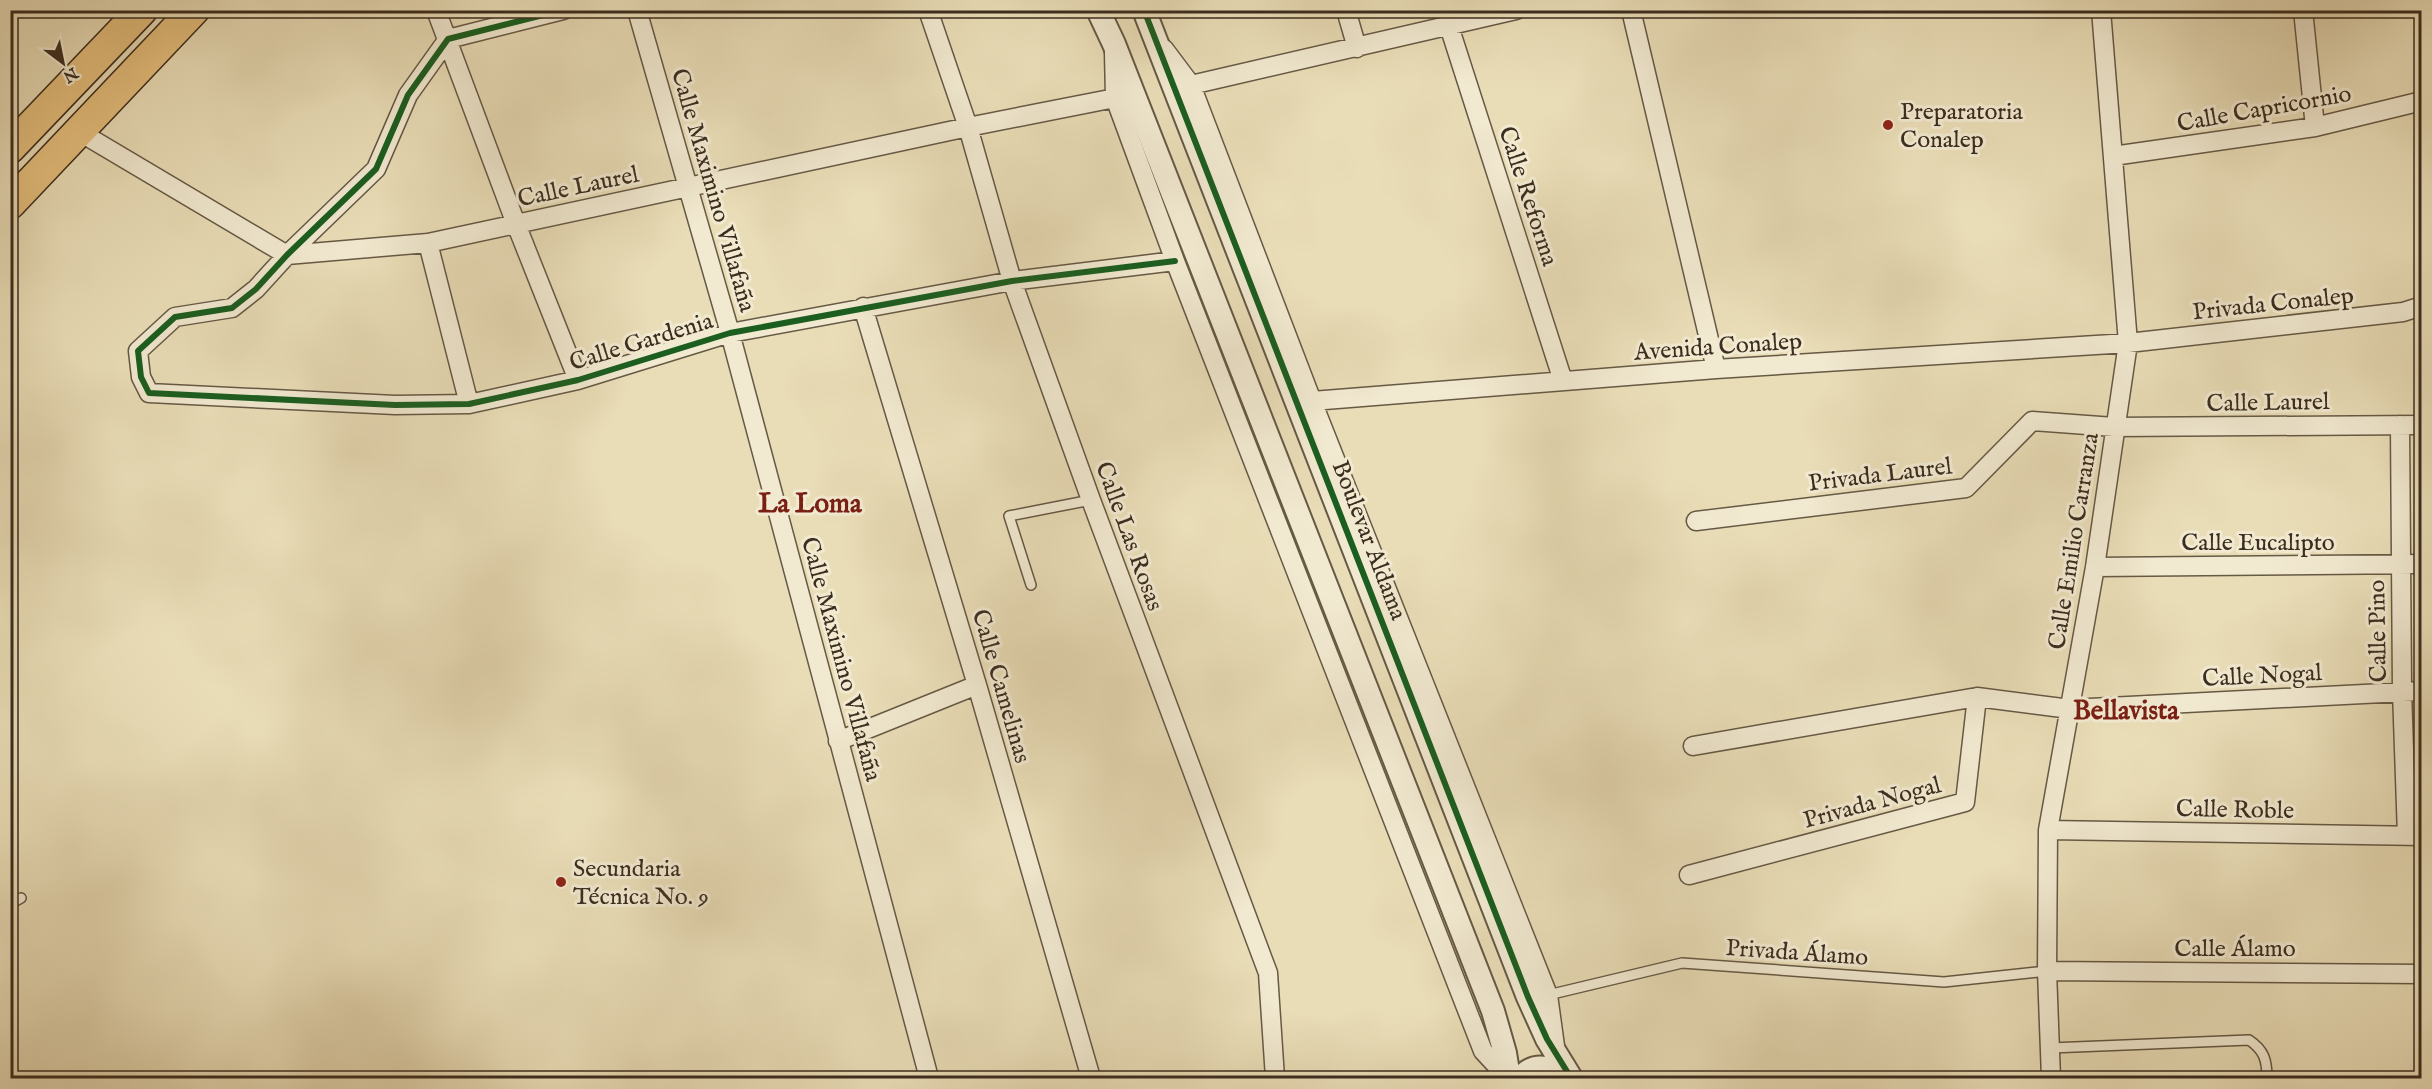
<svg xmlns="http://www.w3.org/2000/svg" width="2432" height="1089" font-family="'IM FELL English',serif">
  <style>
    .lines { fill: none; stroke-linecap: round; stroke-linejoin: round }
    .service-casing { stroke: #665945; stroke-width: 12 }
    .minor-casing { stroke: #665945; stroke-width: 21 }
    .tertiary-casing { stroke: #665945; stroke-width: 26 }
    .trunk-casing { stroke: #3b2d1f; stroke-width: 33 }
    .service { stroke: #f1e9d0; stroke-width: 9 }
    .minor { stroke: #f1e9d0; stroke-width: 18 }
    .tertiary { stroke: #f1e9d0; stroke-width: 22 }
    .trunk { stroke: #e4be7c; stroke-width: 30 }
    .cycleway-casing { stroke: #f1e9d0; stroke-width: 10 }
    .cycleway { stroke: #1b5e20; stroke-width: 6 }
    .poi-dot { fill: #8f2418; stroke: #f1e9d0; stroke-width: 2 }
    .labels { text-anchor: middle; stroke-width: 6; stroke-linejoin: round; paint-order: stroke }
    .street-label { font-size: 24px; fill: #3b2d1f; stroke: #f1e9d0 }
    .poi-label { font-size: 24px; fill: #3b2d1f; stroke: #f1e9d0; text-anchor: start }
    .quarter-label { font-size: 27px; font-weight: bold; fill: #7a1f14; stroke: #f1e9d0 }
  </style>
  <rect width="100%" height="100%" fill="#e9ddb7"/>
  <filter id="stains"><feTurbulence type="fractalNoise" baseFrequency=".00333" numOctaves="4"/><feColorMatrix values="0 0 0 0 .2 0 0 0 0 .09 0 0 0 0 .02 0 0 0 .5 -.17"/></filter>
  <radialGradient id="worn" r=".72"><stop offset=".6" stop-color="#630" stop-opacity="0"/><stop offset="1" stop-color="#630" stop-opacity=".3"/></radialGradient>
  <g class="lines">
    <defs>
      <path id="service" d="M1031 585 1009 516 1091 500
        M10 904 21 898
        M1548 995 1682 963 1944 982 2047 971
        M2050 1048 2249 1040C2264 1050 2267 1060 2267 1078"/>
      <path id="minor" d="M436 10 516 224 578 380
        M563 10 448 39 408 95 376 169 287 255 256 289 232 308 175 317 138 351 141 377 149 393 395 405 469 404 578 380 730 333 1012 281 1175 261
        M637 10 730 333 929 1078
        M928 10 968 127 1012 281 1091 500 1268 973 1275 1078
        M1346 10 1357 48
        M1631 10 1716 369
        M2303 10 2315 127
        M1449 26 1563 381
        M1164 49 1191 85 1312 401 1548 995 1555 1046
        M1114 52 1115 98 1175 261 1483 1051 1508 1078
        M1191 85 1516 10
        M78 131 287 255 428 243 968 127 1115 98
        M2113 156 2315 127 2422 101
        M428 243 469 404
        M863 307 977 685 1091 1078
        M1312 401 1716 369 2128 343 2403 312 2422 306
        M2400 425 2402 691 2407 836
        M1696 521 1966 488 2032 421 2114 427 2422 425
        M2095 567 2422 564
        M838 741 977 685
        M1693 746 1977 697 2070 709 2422 691
        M2048 830 2422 836
        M1689 875 1965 802 1977 697
        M2047 971 2422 974
        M2051 1078 2047 971 2048 830 2095 567 2128 343 2101 10"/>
      <path id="tertiary" d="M1098 10 1114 44 1493 1011 1505 1053 1509 1078
        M1144 10 1528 997 1547 1039 1571 1078
        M1521 1078C1535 1060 1554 1069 1570 1078"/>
      <path id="trunk" d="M10 148 142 10
        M10 204 194 10"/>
    </defs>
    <!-- service casing -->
    <use href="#service" class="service-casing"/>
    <!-- minor casing -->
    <use href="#minor" class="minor-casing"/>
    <!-- tertiary casing -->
    <use href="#tertiary" class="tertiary-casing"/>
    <!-- trunk casing -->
    <use href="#trunk" class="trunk-casing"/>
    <!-- service -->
    <use href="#service" class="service"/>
    <!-- minor -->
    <use href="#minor" class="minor"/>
    <!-- tertiary -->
    <use href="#tertiary" class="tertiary"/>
    <!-- trunk -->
    <use href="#trunk" class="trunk"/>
    <defs>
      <path id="cycleway" d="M563 10 448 39 408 95 376 169 287 255 256 289 232 308 175 317 138 351 141 377 149 393 395 405 469 404 578 380 730 333 1012 281 1175 261
        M1144 10 1528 997 1547 1039 1571 1078"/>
    </defs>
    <!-- cycleway casing -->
    <use href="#cycleway" class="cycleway-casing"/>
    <!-- cycleway -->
    <use href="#cycleway" class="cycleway"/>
  </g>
  <!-- markers -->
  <g class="poi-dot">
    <circle cx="1888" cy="125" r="6"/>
    <circle cx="561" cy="882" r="6"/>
  </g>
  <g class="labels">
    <!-- street labels -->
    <g class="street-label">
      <text transform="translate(2264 108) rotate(-10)" y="8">Calle Capricornio</text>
      <text transform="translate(578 186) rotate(-12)" y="8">Calle Laurel</text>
      <text transform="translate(714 190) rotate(74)" y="8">Calle Maximino Villafaña</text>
      <text transform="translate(1529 196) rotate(72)" y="8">Calle Reforma</text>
      <text transform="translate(2273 303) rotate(-6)" y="8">Privada Conalep</text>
      <text transform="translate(641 341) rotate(-17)" y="8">Calle Gardenia</text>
      <text transform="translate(1718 346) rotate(-4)" y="8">Avenida Conalep</text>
      <text transform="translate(2268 402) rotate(-1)" y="8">Calle Laurel</text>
      <text transform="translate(1880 474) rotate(-7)" y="8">Privada Laurel</text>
      <text transform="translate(1130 536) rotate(70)" y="8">Calle Las Rosas</text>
      <text transform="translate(1370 540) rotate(69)" y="8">Boulevar Aldama</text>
      <text transform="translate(2073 541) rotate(-81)" y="8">Calle Emilio Carranza</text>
      <text x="2258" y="550">Calle Eucalipto</text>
      <text transform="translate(2377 631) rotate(-91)" y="8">Calle Pino</text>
      <text transform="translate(842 659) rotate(75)" y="8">Calle Maximino Villafaña</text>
      <text transform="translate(2262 675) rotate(-3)" y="8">Calle Nogal</text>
      <text transform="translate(1002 686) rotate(74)" y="8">Calle Camelinas</text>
      <text transform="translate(1872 802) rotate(-15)" y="8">Privada Nogal</text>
      <text transform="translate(2235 809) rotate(1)" y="8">Calle Roble</text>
      <text x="2235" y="956">Calle Álamo</text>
      <text transform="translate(1797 952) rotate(4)" y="8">Privada Álamo</text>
    </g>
    <!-- poi labels -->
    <g class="poi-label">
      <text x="1900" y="119">Preparatoria<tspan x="1900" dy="28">Conalep</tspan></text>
      <text x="573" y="876">Secundaria<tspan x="573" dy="28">Técnica No. 9</tspan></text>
    </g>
    <!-- quarter labels -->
    <g class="quarter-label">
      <text x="810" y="512">La Loma</text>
      <text x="2126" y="719">Bellavista</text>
    </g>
  </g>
  <!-- margin -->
  <rect width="2432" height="1089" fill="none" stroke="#e9ddb7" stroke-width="36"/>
  <rect x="12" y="12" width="2408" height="1065" fill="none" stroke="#3b2d1f" stroke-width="3"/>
  <rect x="18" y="18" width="2396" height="1053" fill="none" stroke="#3b2d1f" stroke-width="1.5"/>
  <!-- north arrow -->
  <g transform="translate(63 63) rotate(148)" stroke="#f1e9d0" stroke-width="4.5" paint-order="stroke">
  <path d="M0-4.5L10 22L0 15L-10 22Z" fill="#3b2d1f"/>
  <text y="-9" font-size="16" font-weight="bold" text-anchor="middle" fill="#3b2d1f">N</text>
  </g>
  <rect width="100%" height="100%" filter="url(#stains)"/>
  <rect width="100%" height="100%" fill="url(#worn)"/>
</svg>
